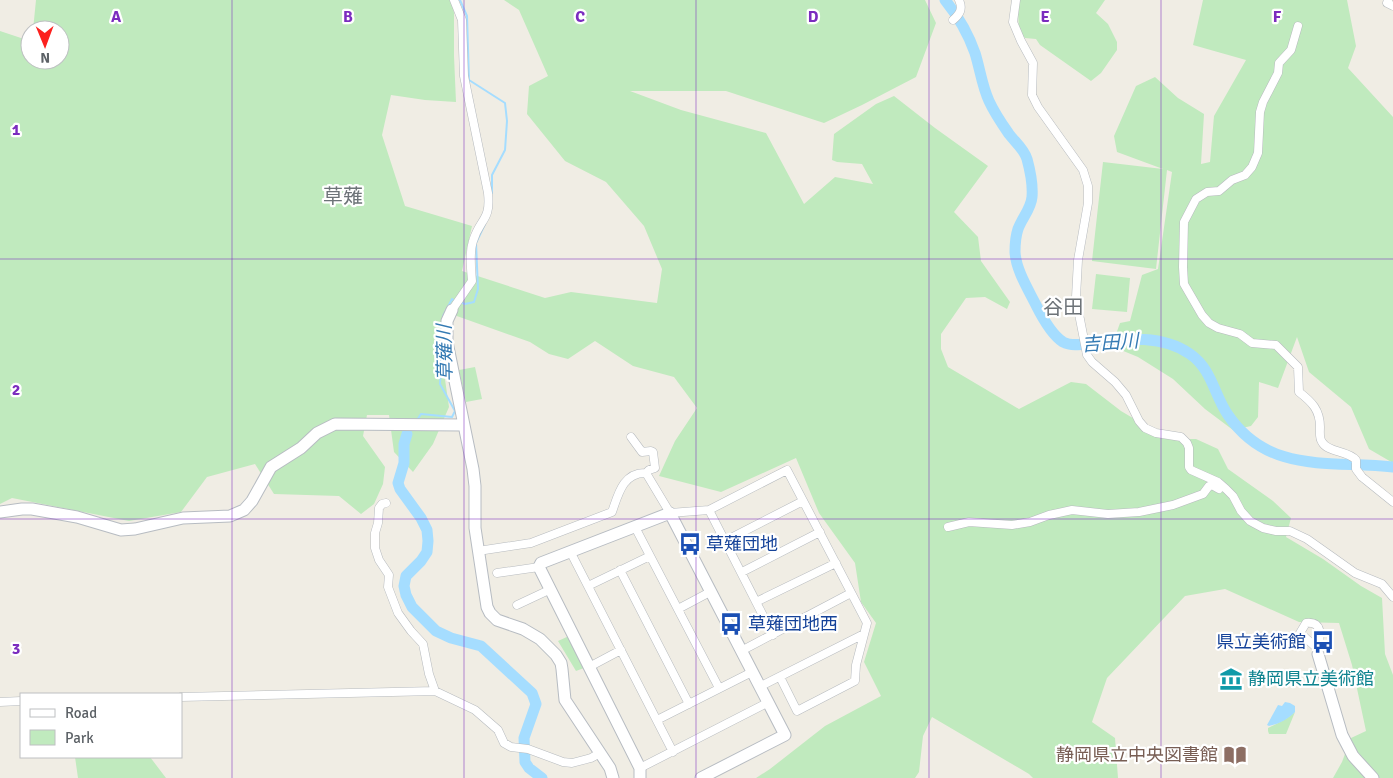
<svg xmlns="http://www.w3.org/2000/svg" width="1393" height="778" font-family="Signika,'Noto Sans JP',sans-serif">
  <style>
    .green { fill: #c0eabe }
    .water { fill: #a5ddff }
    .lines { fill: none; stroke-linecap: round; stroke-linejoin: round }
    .stream { stroke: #a5ddff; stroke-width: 2 }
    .river { stroke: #a5ddff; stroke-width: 11 }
    .street-casing { stroke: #b7bbbf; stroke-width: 9 }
    .secondary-casing { stroke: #b7bcc2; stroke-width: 13 }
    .street { stroke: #fff; stroke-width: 8 }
    .secondary { stroke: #fff; stroke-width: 11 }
    .grid { fill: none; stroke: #7b2cbf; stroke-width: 1; stroke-opacity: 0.55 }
    .labels { text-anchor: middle; stroke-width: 4.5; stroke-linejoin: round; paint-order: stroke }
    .transit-label { font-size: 18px; fill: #164399; stroke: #fff; text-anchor: start }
    .culture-label { font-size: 18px; fill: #0d838f; stroke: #fff; text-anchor: start }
    .education-label { font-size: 18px; fill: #785e54; stroke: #fff; text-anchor: end }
    .water-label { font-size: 19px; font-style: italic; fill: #347ab3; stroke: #fff }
    .quarter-label { font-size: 20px; fill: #6d7378; stroke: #fff }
    .grid-label { font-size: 16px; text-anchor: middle; font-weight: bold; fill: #7b2cbf; stroke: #fff; stroke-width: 4.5; stroke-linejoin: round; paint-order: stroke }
  </style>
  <rect width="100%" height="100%" fill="#f0ede4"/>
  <!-- green -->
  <path class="green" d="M36 0H452L454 13V56L456 102 425 100 391 95 382 135 405 206 472 226 462 271 545 298 571 292 657 303 662 269 644 226 606 182 565 161 527 114 529 86 548 76 519 10 504 0H925L936 23 916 77 862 105 824 123 726 91H630L681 110 766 133 804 204 835 177 873 184 862 164 837 162 832 160 834 134 876 104 894 96 935 128 988 166 954 212 978 237 981 261 1010 302 1007 309 985 297 966 298 941 334V349L948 367 1019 409 1071 382 1086 384 1121 411 1168 439H1196L1218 449 1228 469 1273 501 1291 518 1286 537 1323 559 1361 586 1382 598 1385 654 1393 675V778H1333L1342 762 1351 738 1366 731 1352 665 1339 623 1299 622 1225 589 1185 596 1107 678 1092 722 1115 738 1118 778H1033L1029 774 932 717 923 736 919 772 915 778H756L770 769 825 726 881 696 864 662 876 623 861 602 855 563 819 513 796 458 721 492 659 476 675 441 697 408 674 377 633 366 595 341 568 359 549 354 530 342 454 315 445 309 444 314V348L441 352 449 407 433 444 413 472 394 452 389 415H367L363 436 385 467 383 484 374 504 361 514 339 496 274 494 255 464 207 477 181 512 129 521 12 498 0 504V31L30 41V60H60V30H33Z
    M1020 0H1105L1096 13 1108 24 1117 42V50L1101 73 1091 81 1040 45 1036 39 1025 38 1019 31 1018 12Z
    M1203 0H1347L1356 46 1348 68 1393 117V463L1369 449 1351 407 1309 372 1297 337 1278 388 1259 382 1258 417 1251 426 1233 430 1205 409 1173 379 1138 357 1116 348 1115 337 1120 323 1130 321 1142 275 1158 269 1172 172 1167 170 1156 269 1092 261 1103 162 1163 169 1117 152 1114 136 1136 86 1155 77 1178 98 1204 114 1201 164 1210 162 1214 116 1246 60 1193 45Z
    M1096 274 1130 278 1127 312 1092 309Z
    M475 367 482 399 466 402 459 370Z
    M569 636 584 668 576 671 558 641Z
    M1295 712 1286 734H1269L1268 731V728C1278 723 1287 719 1295 712Z
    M75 757H150L166 778H78Z"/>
  <!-- water -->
  <path class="water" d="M1285 702 1290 703 1295 706V712C1288 719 1279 724 1269 726L1267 725 1278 705 1282 706Z"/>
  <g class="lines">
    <!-- stream -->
    <path class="stream" d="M460 0 467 16 469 80 505 103 507 121 505 150 492 175V193
      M460 302 465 304 474 302 478 289 476 243 485 224
      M443 316 452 299 455 301
      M417 420 421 414 452 417 455 411 440 384 442 344
      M407 434 410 430"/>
    <!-- river -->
    <path class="river" d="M945 0C958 16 968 33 975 53 980 69 982 86 989 101 994 112 1002 124 1009 134 1015 142 1024 149 1027 159 1030 170 1033 185 1032 197 1031 209 1022 218 1018 229 1016 235 1015 245 1015 252 1016 270 1028 289 1036 305 1042 317 1052 335 1063 342 1072 347 1084 344 1093 343 1126 339 1161 334 1190 354 1212 369 1214 395 1228 415 1269 475 1331 460 1393 467
      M407 434 404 444V463L398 483 400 489 421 518 427 530 428 541 427 552 421 561 406 576 404 586 406 595 412 607 436 631 451 638 481 646 532 693 536 704 524 738 525 762 529 768 542 778"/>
    <defs>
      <path id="street" d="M1016 0 1013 22 1021 41 1033 63 1032 95 1038 107 1083 170 1088 186V203L1078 260 1076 297 1077 304 1087 355 1092 362 1115 382 1126 395 1139 421 1145 428 1156 433 1181 437 1187 443 1189 448V467L1191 470 1218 482 1226 489 1233 496 1241 511 1250 521 1263 528 1276 531H1290L1307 539 1355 573 1382 584 1393 597
        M1388 0 1387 3 1393 6
        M953 20C960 14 963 9 959 0
        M1298 26 1291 50 1279 63 1278 73 1263 102 1260 112 1258 153 1252 167 1245 175 1232 180 1219 191 1207 192 1196 199 1184 222 1183 267 1184 284 1202 315 1209 323 1218 328 1240 334 1252 343 1276 345 1298 367 1299 392C1312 402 1320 410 1320 427 1320 432 1319 438 1322 442 1328 453 1347 450 1356 460V469L1362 477 1393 502
        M452 310 472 281C471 268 469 253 473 241 480 218 491 221 488 193L464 76 462 20 454 0
        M631 437 642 452 651 451 653 452 655 468 649 470 646 473
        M386 503 382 504 379 508 378 523 375 533V548L379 560 389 575 388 587 398 613 411 631 423 644 429 674 435 691
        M709 510 773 635
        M635 527 719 688
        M948 527 969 522 1012 525 1030 522 1049 515 1072 510 1108 514 1139 512 1173 505 1203 494 1209 486 1212 485 1219 489
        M725 541 803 501
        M478 551 531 543 612 512C618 495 623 472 646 473L670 513 709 510 787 470 867 623 856 665 855 681 797 711 780 677
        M571 553 673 752
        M620 570 689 704
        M742 572 820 532
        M497 573 539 567
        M588 586 650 556
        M756 602 836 563
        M517 605 549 590
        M678 609 710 592
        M1318 649C1320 638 1324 621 1306 623L1300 633 1318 649V654
        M741 651 851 593
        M589 667 621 650
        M759 687 864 634
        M181 697 435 691 475 710 498 730 504 743 511 747 528 749 563 762 572 763 591 758 600 753
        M0 702 21 701
        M657 720 752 672
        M640 768 767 703"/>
      <path id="secondary" d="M452 310 447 321V342L473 469 475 486V528L487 607 490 613 497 620 523 629 540 639 556 655 561 663 562 669 565 700 610 768 613 778
        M0 512 22 509H32L77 517 121 530 135 529 183 518 230 516 244 510 252 501 271 467 301 448 317 433 335 424 463 425
        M1318 654 1342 735 1353 756 1373 778
        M640 778V768L539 567 541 563 670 513 785 735 701 778"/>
    </defs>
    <!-- street casing -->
    <use href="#street" class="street-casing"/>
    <!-- secondary casing -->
    <use href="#secondary" class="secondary-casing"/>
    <!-- street -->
    <use href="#street" class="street"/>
    <!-- secondary -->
    <use href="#secondary" class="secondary"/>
  </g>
  <!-- grid -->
  <path class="grid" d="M232 0V778M464 0V778M696 0V778M929 0V778M1161 0V778M0 259H1393M0 519H1393"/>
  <!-- icons -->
  <defs>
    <symbol id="bus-bare" viewBox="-9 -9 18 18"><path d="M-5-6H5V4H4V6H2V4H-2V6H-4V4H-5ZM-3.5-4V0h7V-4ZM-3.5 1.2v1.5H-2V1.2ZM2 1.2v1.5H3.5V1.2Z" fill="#1a4fb4" stroke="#fff" stroke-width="2.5" paint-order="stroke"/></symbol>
    <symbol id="museum-bare" viewBox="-9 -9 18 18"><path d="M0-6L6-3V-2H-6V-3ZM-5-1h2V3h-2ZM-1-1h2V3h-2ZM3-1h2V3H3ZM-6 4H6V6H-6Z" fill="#0f9aa8" stroke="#fff" stroke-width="2.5" paint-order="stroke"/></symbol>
    <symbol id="library-bare" viewBox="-9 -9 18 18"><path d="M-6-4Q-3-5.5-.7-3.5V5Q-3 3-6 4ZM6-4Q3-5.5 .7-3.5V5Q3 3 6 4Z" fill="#8d6e63" stroke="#fff" stroke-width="2.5" paint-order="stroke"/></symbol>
  </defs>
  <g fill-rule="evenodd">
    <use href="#bus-bare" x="674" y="528" width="32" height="32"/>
    <use href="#bus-bare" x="715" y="608" width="32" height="32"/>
    <use href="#bus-bare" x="1307" y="626" width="32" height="32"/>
    <use href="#museum-bare" x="1215" y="663" width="32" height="32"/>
    <use href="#library-bare" x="1219" y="739" width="32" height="32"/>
  </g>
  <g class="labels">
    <!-- transit labels -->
    <g class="transit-label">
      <text x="706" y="550">草薙団地</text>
      <text x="748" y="630">草薙団地西</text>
      <text x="1306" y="648" text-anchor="end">県立美術館</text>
    </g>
    <!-- culture labels -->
    <g class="culture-label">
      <text x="1248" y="685">静岡県立美術館</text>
    </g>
    <!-- education labels -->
    <g class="education-label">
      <text x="1218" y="761">静岡県立中央図書館</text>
    </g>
    <!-- water labels -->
    <g class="water-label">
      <text transform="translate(1110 342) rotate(-4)" y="7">吉田川</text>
      <text transform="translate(444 353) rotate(-91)" y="7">草薙川</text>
    </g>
    <!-- quarter labels -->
    <g class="quarter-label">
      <text x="343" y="203">草薙</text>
      <text x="1063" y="314">谷田</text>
    </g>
  </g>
  <g class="grid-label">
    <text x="116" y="22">A</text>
    <text x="348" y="22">B</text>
    <text x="580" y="22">C</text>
    <text x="813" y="22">D</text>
    <text x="1045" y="22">E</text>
    <text x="1277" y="22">F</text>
    <text x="16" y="135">1</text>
    <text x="16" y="395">2</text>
    <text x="16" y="654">3</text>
  </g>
  <!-- legend -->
  <rect x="20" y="693" width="162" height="65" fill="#ffffff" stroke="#bec0c2"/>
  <rect x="30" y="709" width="25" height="8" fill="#ffffff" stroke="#bec0c2"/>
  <text x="65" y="718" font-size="15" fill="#5c6166">Road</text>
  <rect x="30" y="730" width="25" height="15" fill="#c0eabe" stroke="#bec0c2"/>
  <text x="65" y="743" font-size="15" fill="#5c6166">Park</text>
  <!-- north arrow -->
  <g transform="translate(45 45) rotate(179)"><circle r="24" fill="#ffffff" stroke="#bec0c2"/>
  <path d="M0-4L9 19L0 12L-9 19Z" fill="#fc211e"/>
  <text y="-8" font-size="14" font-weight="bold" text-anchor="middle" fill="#5c6166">N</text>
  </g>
</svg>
